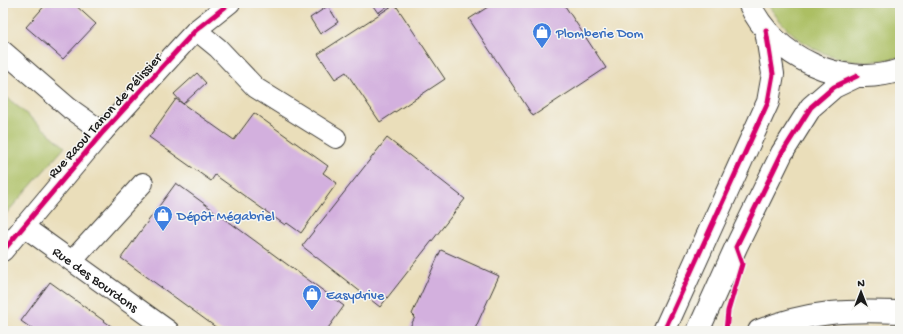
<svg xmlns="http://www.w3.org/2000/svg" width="903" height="334" font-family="'Gochi Hand',sans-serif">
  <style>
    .green { fill: #acbf63; stroke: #646e40 }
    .building { fill: #d3b0de }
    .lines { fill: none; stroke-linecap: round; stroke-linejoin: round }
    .minor-casing { stroke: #3b3934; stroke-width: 22 }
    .major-casing { stroke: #3b3934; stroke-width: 24 }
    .minor { stroke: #fff; stroke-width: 20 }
    .major { stroke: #fff; stroke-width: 22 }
    .cycleway-casing { stroke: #f6f6f2; stroke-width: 8 }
    .cycleway { stroke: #d6006c; stroke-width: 5 }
    .labels { text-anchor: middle; stroke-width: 3; stroke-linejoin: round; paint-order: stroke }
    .shop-label { font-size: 14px; fill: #366cbe; stroke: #f6f6f2; text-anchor: start }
    .street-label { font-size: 14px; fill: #1c1c1c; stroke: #f6f6f2 }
  </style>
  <rect width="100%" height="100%" fill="#f6f6f2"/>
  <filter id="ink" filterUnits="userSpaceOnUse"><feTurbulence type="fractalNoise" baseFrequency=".025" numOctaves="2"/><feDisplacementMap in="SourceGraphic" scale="8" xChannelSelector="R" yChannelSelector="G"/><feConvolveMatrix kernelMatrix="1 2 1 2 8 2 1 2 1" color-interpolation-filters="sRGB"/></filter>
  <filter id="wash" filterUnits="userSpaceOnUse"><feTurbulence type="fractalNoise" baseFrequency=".012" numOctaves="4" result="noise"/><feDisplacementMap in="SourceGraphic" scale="16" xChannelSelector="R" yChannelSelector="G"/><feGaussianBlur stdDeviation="0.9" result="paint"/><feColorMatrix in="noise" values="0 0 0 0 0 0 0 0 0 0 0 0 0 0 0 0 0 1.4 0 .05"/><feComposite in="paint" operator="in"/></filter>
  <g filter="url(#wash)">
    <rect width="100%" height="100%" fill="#eadeba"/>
    <!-- green -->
    <path class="green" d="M767 3H900V57C845 71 797 51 767 3Z
      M3 94 65 147 3 217Z"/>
    <g id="blocks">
      <!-- building -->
      <path class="building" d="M47 3H73L96 24 63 59 26 27Z
        M371 3H392L378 13Z
        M494 3H563L606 68 533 116 469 19Z
        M395 4 445 79 380 122 346 72 335 79 318 54Z
        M328 6 338 22 320 34 310 18Z
        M197 73 206 83 183 104 174 94Z
        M176 99 234 140 254 113 328 166 323 173 337 183 301 233 287 223 285 225 215 175 211 181 149 137Z
        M387 138 465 199 380 307 302 246Z
        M176 183 344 306 326 331H221L121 258Z
        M441 250 499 276 474 331H408L415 317 412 314Z
        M50 282 118 331H35L21 321Z"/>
    </g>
  </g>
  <g filter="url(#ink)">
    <use href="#blocks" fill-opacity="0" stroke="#3b3934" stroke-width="1"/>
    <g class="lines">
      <defs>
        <g id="minor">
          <path d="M196 30 218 48 256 88 336 138"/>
          <path d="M3 51 69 108 103 132"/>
          <path id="s1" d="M23 226 169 331"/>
          <path d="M3 251 103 132 183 44 196 30 230 3"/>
          <path d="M72 261 143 183"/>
        </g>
        <path id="major" d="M749 3C773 57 843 90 900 70
          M664 331 768 102 773 74 766 30
          M698 331 736 247 782 153 811 107 834 87 857 76
          M759 331C809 311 847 310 900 312"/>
      </defs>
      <!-- minor casing -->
      <use href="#minor" class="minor-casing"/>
      <!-- major casing -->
      <use href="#major" class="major-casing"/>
      <!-- minor -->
      <use href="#minor" class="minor"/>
      <!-- major -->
      <use href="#major" class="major"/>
      <defs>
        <path id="cycleway" d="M3 251 103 132 183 44 196 30 230 3
          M664 331 768 102 773 74 766 30
          M726 331 728 311 742 264 736 247 782 153 811 107 834 87 857 76"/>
      </defs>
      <!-- cycleway casing -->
      <use href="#cycleway" class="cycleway-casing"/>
      <!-- cycleway -->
      <use href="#cycleway" class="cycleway"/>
    </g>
  </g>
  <!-- icons -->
  <defs>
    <symbol id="shop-pin" viewBox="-11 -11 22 30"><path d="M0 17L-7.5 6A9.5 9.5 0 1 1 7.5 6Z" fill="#3f7fe0" stroke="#f6f6f2"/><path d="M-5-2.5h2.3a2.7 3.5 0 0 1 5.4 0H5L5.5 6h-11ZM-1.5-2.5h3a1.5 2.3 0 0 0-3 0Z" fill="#fff"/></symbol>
  </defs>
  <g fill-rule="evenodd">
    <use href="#shop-pin" x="531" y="21" width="22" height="30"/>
    <use href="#shop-pin" x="152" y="204" width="22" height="30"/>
    <use href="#shop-pin" x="301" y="283" width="22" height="30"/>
  </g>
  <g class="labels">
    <!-- shop labels -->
    <g class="shop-label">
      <text x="556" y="37">Plomberie Dom</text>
      <text x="177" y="220">Dépôt Mégabriel</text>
      <text x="326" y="299">Easydrive</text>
    </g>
    <!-- street labels -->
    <g class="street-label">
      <text transform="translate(104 115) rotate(-48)" y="5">Rue Raoul Tanon de Pélissier</text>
      <text dy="5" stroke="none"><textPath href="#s1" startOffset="90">Rue des Bourdons</textPath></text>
    </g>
  </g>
  <!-- margin -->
  <rect width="903" height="334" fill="none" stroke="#f6f6f2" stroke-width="16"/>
  <!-- north arrow -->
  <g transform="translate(861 292)" stroke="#f6f6f2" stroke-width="3" paint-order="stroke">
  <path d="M0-3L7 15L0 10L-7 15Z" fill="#1c1c1c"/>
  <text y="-6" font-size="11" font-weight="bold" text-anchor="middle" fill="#1c1c1c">N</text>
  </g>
</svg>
